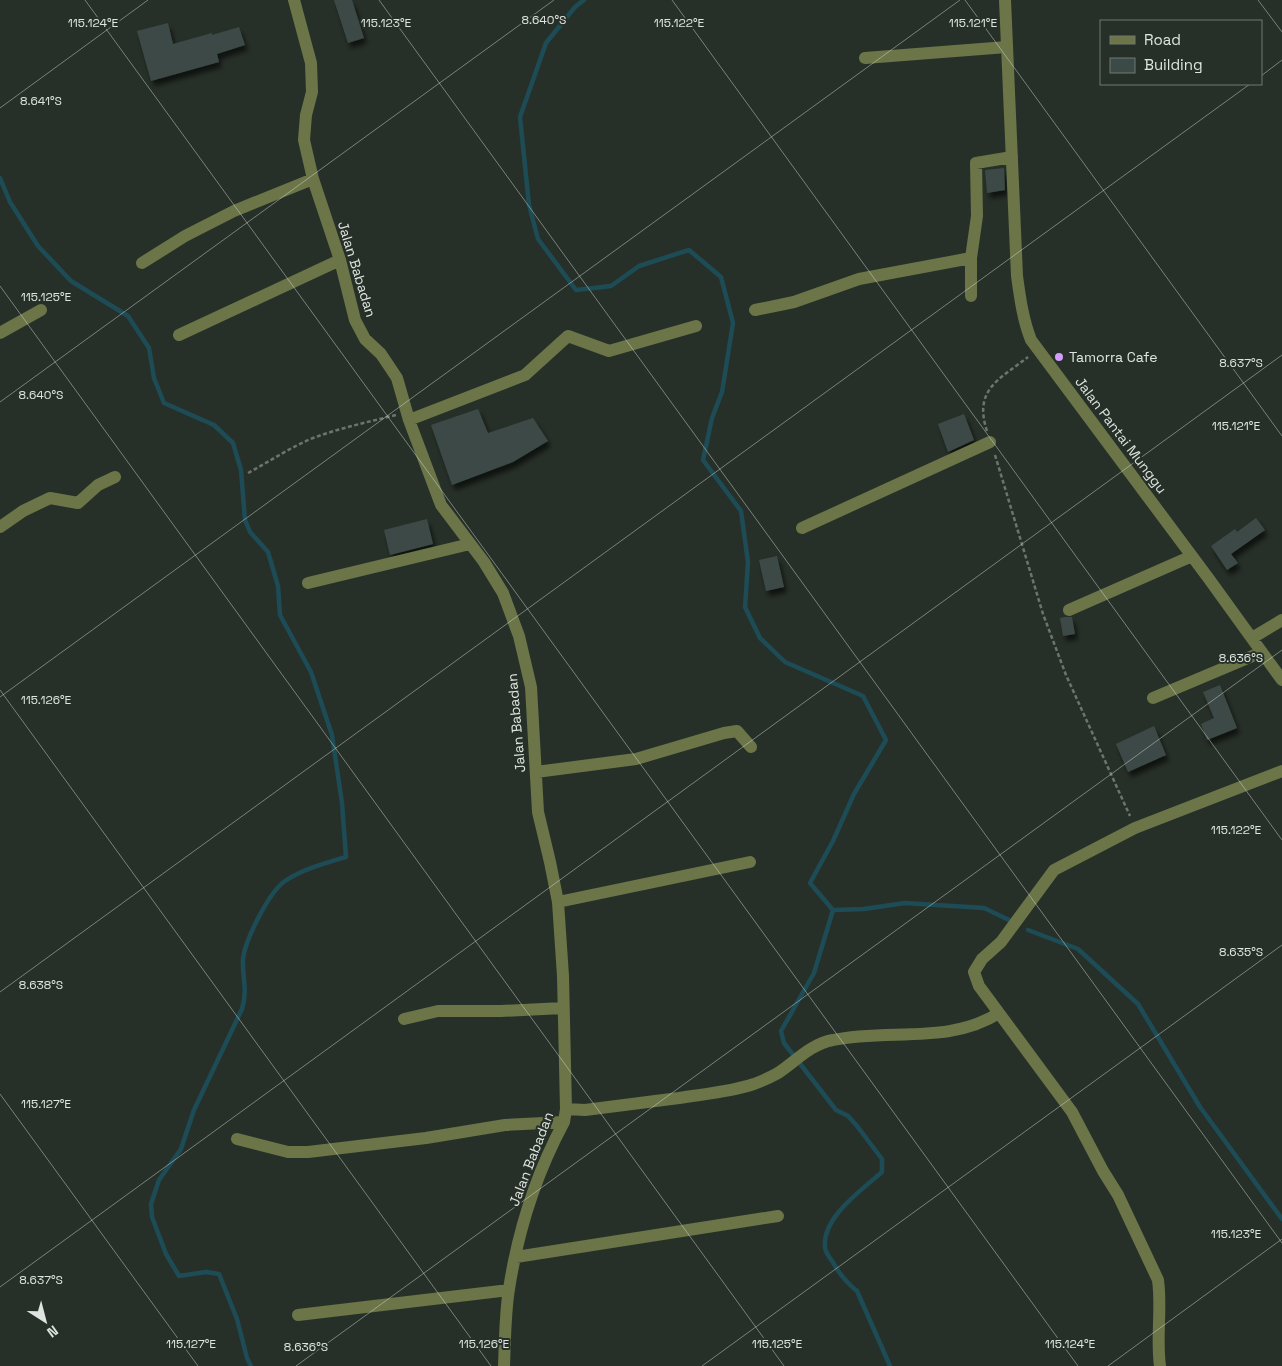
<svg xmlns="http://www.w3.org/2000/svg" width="1282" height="1366" font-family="'Space Grotesk',sans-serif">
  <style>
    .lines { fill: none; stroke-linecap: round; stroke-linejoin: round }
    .stream { stroke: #1d4c56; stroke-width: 4.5 }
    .building { fill: #3c4a47; filter: url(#shadow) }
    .path { stroke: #6c746d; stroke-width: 2.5; stroke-dasharray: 4 2.5; stroke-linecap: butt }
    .minor { stroke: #6b7548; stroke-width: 12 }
    .ticks { fill: none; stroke: #dee4df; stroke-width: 1; stroke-opacity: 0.45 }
    .poi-dot { fill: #d29dfd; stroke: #273028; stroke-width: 2 }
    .labels { text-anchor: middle; stroke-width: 4; stroke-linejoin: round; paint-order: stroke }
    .street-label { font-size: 14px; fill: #dee4df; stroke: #273028 }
    .poi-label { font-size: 14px; fill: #dee4df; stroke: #273028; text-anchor: start }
    .ticks-label { font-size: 12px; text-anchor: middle; fill: #dee4df; stroke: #273028; stroke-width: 4; stroke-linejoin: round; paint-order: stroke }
  </style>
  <defs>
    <filter id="shadow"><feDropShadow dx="3" dy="5.5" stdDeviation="2.5" flood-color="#0009"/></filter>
  </defs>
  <rect width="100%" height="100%" fill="#273028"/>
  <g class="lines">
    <!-- stream -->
    <path class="stream" d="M584 0 575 7 546 43 520 117 529 205 538 239 576 290 611 286 639 266 689 250 721 277 733 323 722 392 712 418 703 460 741 511 748 562 745 607 760 638 785 662 863 696 886 740 854 794 833 841 810 883 833 910 864 909 905 903 984 908 1009 920
      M0 178 10 202 38 246 71 281 128 316 149 348 154 378 164 403 214 425 233 443 241 470 245 520 250 532 268 552 278 586 280 615 311 672 332 735 342 803 346 857C326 863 303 869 285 881 269 892 245 940 243 959 242 978 248 989 242 1009L194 1110 181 1149 159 1180 151 1204 152 1217 166 1254 179 1276 206 1272 219 1274 237 1319 247 1358 251 1366
      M833 910 814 973 781 1031 784 1043 836 1110 848 1116 857 1126 882 1159V1172C862 1190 822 1217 825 1247 825 1253 831 1259 834 1264 840 1275 847 1283 857 1291L890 1366
      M1028 930 1078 949 1138 1004 1200 1107 1282 1219"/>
  </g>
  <!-- building -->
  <path class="building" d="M334 0H352L364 38 348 43Z
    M168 23 173 44 212 33V35L239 27 245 45 217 54 219 62 151 81 137 31Z
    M1004 168 1005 190 987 193 985 170Z
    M478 409 488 433 533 418 548 441 513 462 452 485 431 425Z
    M964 414 974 440 948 452 938 424Z
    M1256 518 1265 530 1231 554 1238 563 1227 570 1211 546 1235 529 1237 532Z
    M427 519 433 544 390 555 384 530Z
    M777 556 784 587 766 591 759 560Z
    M1065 617H1072L1075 634 1063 636 1060 618Z
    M1220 685 1237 728 1207 740 1201 724 1214 718 1203 692Z
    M1154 726 1166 755 1128 772 1116 744Z"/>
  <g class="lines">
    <!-- path -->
    <path class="path" d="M987 431C973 389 1000 379 1028 357
      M995 455 1043 614 1066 675 1130 816
      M248 473C270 461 291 447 313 438 340 428 368 422 396 415"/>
    <!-- minor -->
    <path class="minor" d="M294 0 311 63 312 92 306 115 304 140 313 179 340 260 355 320 365 339 381 354 397 378 409 420 441 505 484 562 503 593 519 636 531 687 538 812 550 862 558 902 563 976 566 1109 564 1122C536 1174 518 1231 509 1289 505 1314 505 1341 504 1366
      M1005 0 1017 276C1020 298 1023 320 1031 340L1209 579 1282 680
      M865 58 1007 47
      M142 263 185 236 234 211 313 179
      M971 296V258
      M755 310 794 302 859 279 971 258 977 216 976 163 1012 157
      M0 333 41 310
      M179 335 340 260
      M409 420 525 375 568 336 609 351 696 326
      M0 527 23 511 50 498 78 503 98 485 115 477
      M802 528 990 442
      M308 583 470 544
      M1069 610 1192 556
      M1252 638 1282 620
      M1153 698 1262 652
      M536 772 636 759 724 733 737 731 751 747
      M558 902 750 862
      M404 1019 438 1011H501L563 1008
      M566 1109 585 1110C617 1106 648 1102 679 1098 704 1094 730 1092 754 1084 762 1081 771 1077 778 1073 796 1061 811 1044 833 1040 888 1028 949 1045 999 1013
      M237 1139 288 1152H308L426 1138 505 1125 564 1122
      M516 1257 778 1216
      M298 1315 509 1290
      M1160 1366C1156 1337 1162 1309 1158 1280L1118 1195 1103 1171 1072 1112 979 986 974 972 982 959 1001 942 1054 870 1135 828 1282 771"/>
  </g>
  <!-- ticks -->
  <path class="ticks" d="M85 0 1078 1366M379 0 1282 1243M672 0 1282 840M965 0 1282 436M1258 0 1282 32M1261 76 1282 60M0 108 148 0M0 286 784 1366M0 402 554 0M0 690 491 1366M0 697 960 0M0 992 1250 84M0 1094 198 1366M0 1287 1282 355M296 1366 1282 650M702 1366 1282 945M1108 1366 1282 1239"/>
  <!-- markers -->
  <circle class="poi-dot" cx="1059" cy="357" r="5"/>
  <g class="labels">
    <!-- street labels -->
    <g class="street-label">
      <text transform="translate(357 269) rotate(73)" y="5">Jalan Babadan</text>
      <text transform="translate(1121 435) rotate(53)" y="5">Jalan Pantai Munggu</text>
      <text transform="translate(516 723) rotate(-95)" y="5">Jalan Babadan</text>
      <text transform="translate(531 1159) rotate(-69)" y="5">Jalan Babadan</text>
    </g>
    <!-- poi labels -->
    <g class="poi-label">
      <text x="1069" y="362">Tamorra Cafe</text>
    </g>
  </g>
  <g class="ticks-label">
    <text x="544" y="24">8.640°S</text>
    <text x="93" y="27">115.124°E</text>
    <text x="386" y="27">115.123°E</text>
    <text x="679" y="27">115.122°E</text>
    <text x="973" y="27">115.121°E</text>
    <text x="41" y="105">8.641°S</text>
    <text x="46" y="301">115.125°E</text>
    <text x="1241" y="367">8.637°S</text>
    <text x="41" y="399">8.640°S</text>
    <text x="1236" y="430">115.121°E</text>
    <text x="1241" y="662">8.636°S</text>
    <text x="46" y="704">115.126°E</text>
    <text x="1236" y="834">115.122°E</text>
    <text x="1241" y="956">8.635°S</text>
    <text x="41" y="989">8.638°S</text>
    <text x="46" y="1108">115.127°E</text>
    <text x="1236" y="1238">115.123°E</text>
    <text x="41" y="1284">8.637°S</text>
    <text x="191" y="1348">115.127°E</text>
    <text x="484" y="1348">115.126°E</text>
    <text x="777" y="1348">115.125°E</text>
    <text x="1070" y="1348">115.124°E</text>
    <text x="306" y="1351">8.636°S</text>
  </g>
  <!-- legend -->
  <rect x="1100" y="20" width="162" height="65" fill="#273028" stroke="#707871"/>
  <rect x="1110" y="36" width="25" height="8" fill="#6b7548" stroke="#707871"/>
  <text x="1144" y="45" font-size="15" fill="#dee4df">Road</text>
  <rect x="1110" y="58" width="25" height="15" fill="#3c4a47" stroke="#707871"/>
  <text x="1144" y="70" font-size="15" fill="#dee4df">Building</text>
  <!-- north arrow -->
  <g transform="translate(45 1321) rotate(144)" stroke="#273028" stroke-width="4" paint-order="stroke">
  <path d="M0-4L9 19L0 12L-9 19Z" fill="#dee4df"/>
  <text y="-8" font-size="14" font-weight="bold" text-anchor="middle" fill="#dee4df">N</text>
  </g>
</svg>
